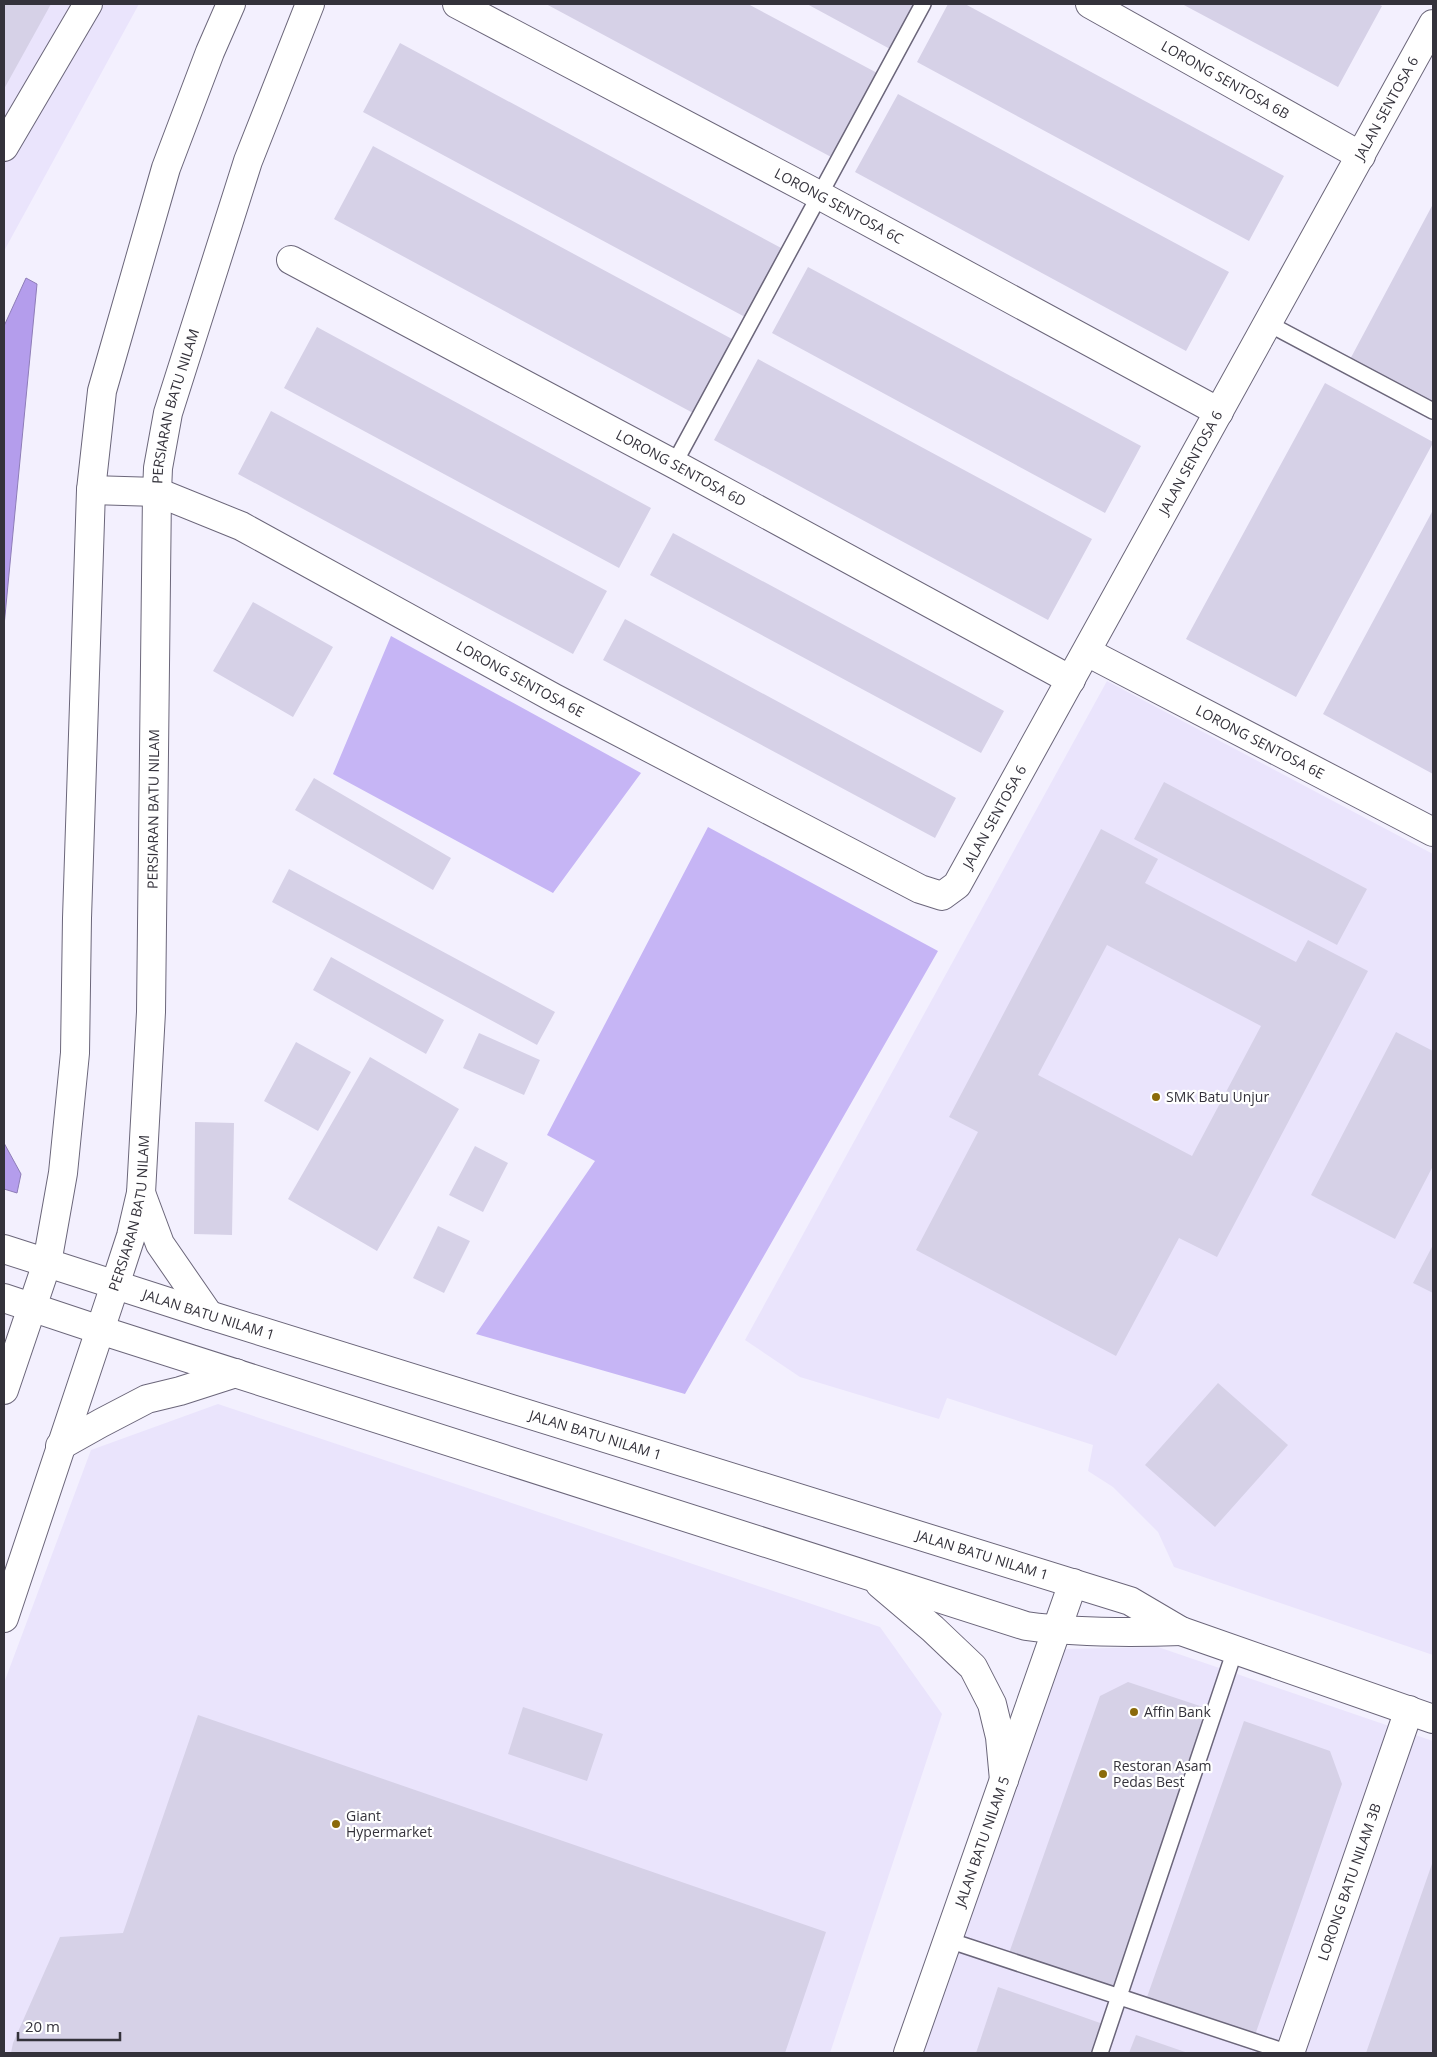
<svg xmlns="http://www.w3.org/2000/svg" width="1437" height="2057" font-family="'Open Sans',sans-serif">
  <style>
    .built { fill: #eae4fc }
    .green { fill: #c6b5f5 }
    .water { fill: #b49dec; stroke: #8e7db7 }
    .building { fill: #d6d1e7; fill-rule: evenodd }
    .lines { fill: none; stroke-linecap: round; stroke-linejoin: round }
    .service-casing { stroke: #6b667a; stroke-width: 18 }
    .minor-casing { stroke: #6b667a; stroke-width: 30 }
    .secondary-casing { stroke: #6b667a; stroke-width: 30 }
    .service { stroke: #fff; stroke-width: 15 }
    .minor { stroke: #fff; stroke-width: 28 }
    .secondary { stroke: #fff; stroke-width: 28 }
    .poi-dot { fill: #8b6a0a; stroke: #fff; stroke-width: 2 }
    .labels { text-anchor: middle; stroke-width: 4.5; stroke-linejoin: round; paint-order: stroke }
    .street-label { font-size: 14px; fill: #34323b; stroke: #fff }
    .poi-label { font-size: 14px; fill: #34323b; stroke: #fff; text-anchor: start }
  </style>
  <rect width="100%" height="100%" fill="#f3f0fe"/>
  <!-- built -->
  <path class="built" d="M4 4H139L4 251Z
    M1107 681 1433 854V1655L1174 1567 1158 1532 1113 1487 1088 1471 1093 1445 947 1398 939 1419 800 1377 745 1340Z
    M218 1404 880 1627 942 1714 830 2053H4V1683L91 1450Z
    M1158 1647 1433 1741V2053H903L1062 1649Z"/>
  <!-- green -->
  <path class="green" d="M391 636 641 773 553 893 333 774Z
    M708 827 938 951 685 1394 476 1334 595 1161 547 1135Z"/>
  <!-- water -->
  <path class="water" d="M26 278 37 284 4 626V326Z
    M4 1143 21 1174 17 1193 4 1189Z"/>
  <!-- building -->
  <path class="building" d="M4 4H51L4 89Z
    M546 4H748L879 74 833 158Z
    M807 4H915L890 49Z
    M948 4H965L1284 176 1249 241 917 62Z
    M1182 4H1378L1382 6 1338 87Z
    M400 43 783 249 745 317 363 112Z
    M898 94 1229 272 1186 351 855 172Z
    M373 146 732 339 693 413 334 219Z
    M1433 204V411L1347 365Z
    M808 267 1141 446 1105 513 772 333Z
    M317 327 651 508 619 568 284 388Z
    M758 359 1092 539 1048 620 714 440Z
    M1325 383 1433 442V443L1296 697 1186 639Z
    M271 411 607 591 573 654 238 474Z
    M1433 510V774L1323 714Z
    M673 533 1004 711 981 753 650 575Z
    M253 602 333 647 293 717 213 671Z
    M625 619 956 798 935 838 603 660Z
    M314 778 451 858 433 890 295 810Z
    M1164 782 1367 889 1337 945 1134 839Z
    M1101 829 1158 859 1145 883 1296 962 1308 940 1368 971 1217 1257 1179 1238 1116 1356 916 1250 978 1132 949 1117ZM1107 945 1261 1026 1192 1156 1038 1075Z
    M289 869 555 1012 537 1045 272 902Z
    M331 957 444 1020 426 1054 313 990Z
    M1396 1032 1433 1051V1166L1395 1239 1311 1195Z
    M479 1033 540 1060 524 1095 463 1068Z
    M296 1042 351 1072 318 1131 264 1101Z
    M370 1057 459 1109 377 1251 288 1199Z
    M195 1122 234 1123 232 1235 194 1234Z
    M475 1146 508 1163 483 1212 449 1195Z
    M438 1226 470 1241 444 1293 413 1278Z
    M1433 1245V1293L1413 1283Z
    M1218 1383 1288 1445 1215 1527 1145 1465Z
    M1128 1682 1212 1710 1113 1993 1008 1956 1100 1696Z
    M523 1707 603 1734 587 1781 508 1754Z
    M198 1715 826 1932 785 2053H11L13 2043 60 1937 123 1933Z
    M1244 1721 1330 1751 1342 1784 1254 2038 1146 2000Z
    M1433 1861V2053H1366L1404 1944Z
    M998 1987 1103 2024 1093 2053H976Z
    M1136 2035 1188 2053H1129Z"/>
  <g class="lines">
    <defs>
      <path id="service" d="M1267 323 1433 411
        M674 464 923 4
        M948 1940 1289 2053
        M1100 2053 1235 1650"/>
      <g id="minor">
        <path id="s1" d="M457 4 819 195 1219 412"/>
        <path id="s2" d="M1090 4 1361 156"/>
        <path d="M4 147 88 4"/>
        <path id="s3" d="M291 260 674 464 1071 680"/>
        <path id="s4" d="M91 490 157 492 241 526 554 698 920 889 942 896 957 885 1433 24"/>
        <path id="s5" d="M1087 652 1433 832"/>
        <path id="s6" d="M908 2053 1073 1583"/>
        <path id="s7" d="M1290 2053 1409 1710"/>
      </g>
      <g id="secondary">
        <path d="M141 1193 160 1244 209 1315"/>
        <path id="s8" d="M4 1249 209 1315 1130 1601 1181 1631 1433 1719"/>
        <path d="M4 1298 100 1330 1026 1626C1078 1633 1129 1633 1181 1631"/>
        <path d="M4 1390 47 1263 63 1173 75 1053 77 918 91 490 102 391 166 168 210 52 231 4"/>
        <path d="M60 1446 101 1423 147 1399 180 1391 236 1373"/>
        <path d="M880 1584 933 1629 973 1667 992 1704 1000 1737 1004 1780"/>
        <path id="s9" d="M4 1618 115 1285 131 1236 141 1193 146 1103 151 1012 157 492 158 468 168 413 248 161 310 4"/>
      </g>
    </defs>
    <!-- service casing -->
    <use href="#service" class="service-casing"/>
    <!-- minor casing -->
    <use href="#minor" class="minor-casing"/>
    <!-- secondary casing -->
    <use href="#secondary" class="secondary-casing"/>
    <!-- service -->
    <use href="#service" class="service"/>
    <!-- minor -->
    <use href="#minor" class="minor"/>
    <!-- secondary -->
    <use href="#secondary" class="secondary"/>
  </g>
  <!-- markers -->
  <g class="poi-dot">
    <circle cx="1156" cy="1097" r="5"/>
    <circle cx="1134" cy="1712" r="5"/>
    <circle cx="1103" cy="1774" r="5"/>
    <circle cx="336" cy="1824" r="5"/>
  </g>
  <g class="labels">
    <!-- street labels -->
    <g class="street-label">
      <text dy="5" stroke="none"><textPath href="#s2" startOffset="155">LORONG SENTOSA 6B</textPath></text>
      <text dy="5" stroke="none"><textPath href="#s4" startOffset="1856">JALAN SENTOSA 6</textPath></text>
      <text dy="5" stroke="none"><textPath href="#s1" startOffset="432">LORONG SENTOSA 6C</textPath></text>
      <text dy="5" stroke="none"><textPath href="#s9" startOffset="1236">PERSIARAN BATU NILAM</textPath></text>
      <text dy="5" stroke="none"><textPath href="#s4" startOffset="1451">JALAN SENTOSA 6</textPath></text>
      <text dy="5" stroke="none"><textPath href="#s3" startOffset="442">LORONG SENTOSA 6D</textPath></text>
      <text dy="5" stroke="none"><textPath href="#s4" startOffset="475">LORONG SENTOSA 6E</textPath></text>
      <text dy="5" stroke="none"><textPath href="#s5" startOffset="195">LORONG SENTOSA 6E</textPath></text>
      <text dy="5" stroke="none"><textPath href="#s9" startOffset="831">PERSIARAN BATU NILAM</textPath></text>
      <text dy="5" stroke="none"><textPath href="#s4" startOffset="1046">JALAN SENTOSA 6</textPath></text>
      <text dy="5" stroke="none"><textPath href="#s9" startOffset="425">PERSIARAN BATU NILAM</textPath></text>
      <text dy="5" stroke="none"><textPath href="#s8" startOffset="215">JALAN BATU NILAM 1</textPath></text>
      <text dy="5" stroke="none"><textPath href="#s8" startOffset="620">JALAN BATU NILAM 1</textPath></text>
      <text dy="5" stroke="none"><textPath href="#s8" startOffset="1025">JALAN BATU NILAM 1</textPath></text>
      <text dy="5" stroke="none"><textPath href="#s6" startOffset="224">JALAN BATU NILAM 5</textPath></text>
      <text dy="5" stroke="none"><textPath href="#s7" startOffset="181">LORONG BATU NILAM 3B</textPath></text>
    </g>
    <!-- poi labels -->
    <g class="poi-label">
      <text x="1166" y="1102">SMK Batu Unjur</text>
      <text x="1144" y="1717">Affin Bank</text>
      <text x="1113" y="1771">Restoran Asam<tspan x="1113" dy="16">Pedas Best</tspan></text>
      <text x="346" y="1821">Giant<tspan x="346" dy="16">Hypermarket</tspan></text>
    </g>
  </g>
  <!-- border -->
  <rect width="1437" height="2057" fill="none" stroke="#34323b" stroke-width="10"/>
  <!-- scale -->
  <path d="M18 2032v8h102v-8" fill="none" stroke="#34323b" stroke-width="2.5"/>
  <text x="25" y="2032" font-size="15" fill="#34323b" stroke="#ffffff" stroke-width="4" paint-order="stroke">20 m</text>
</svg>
